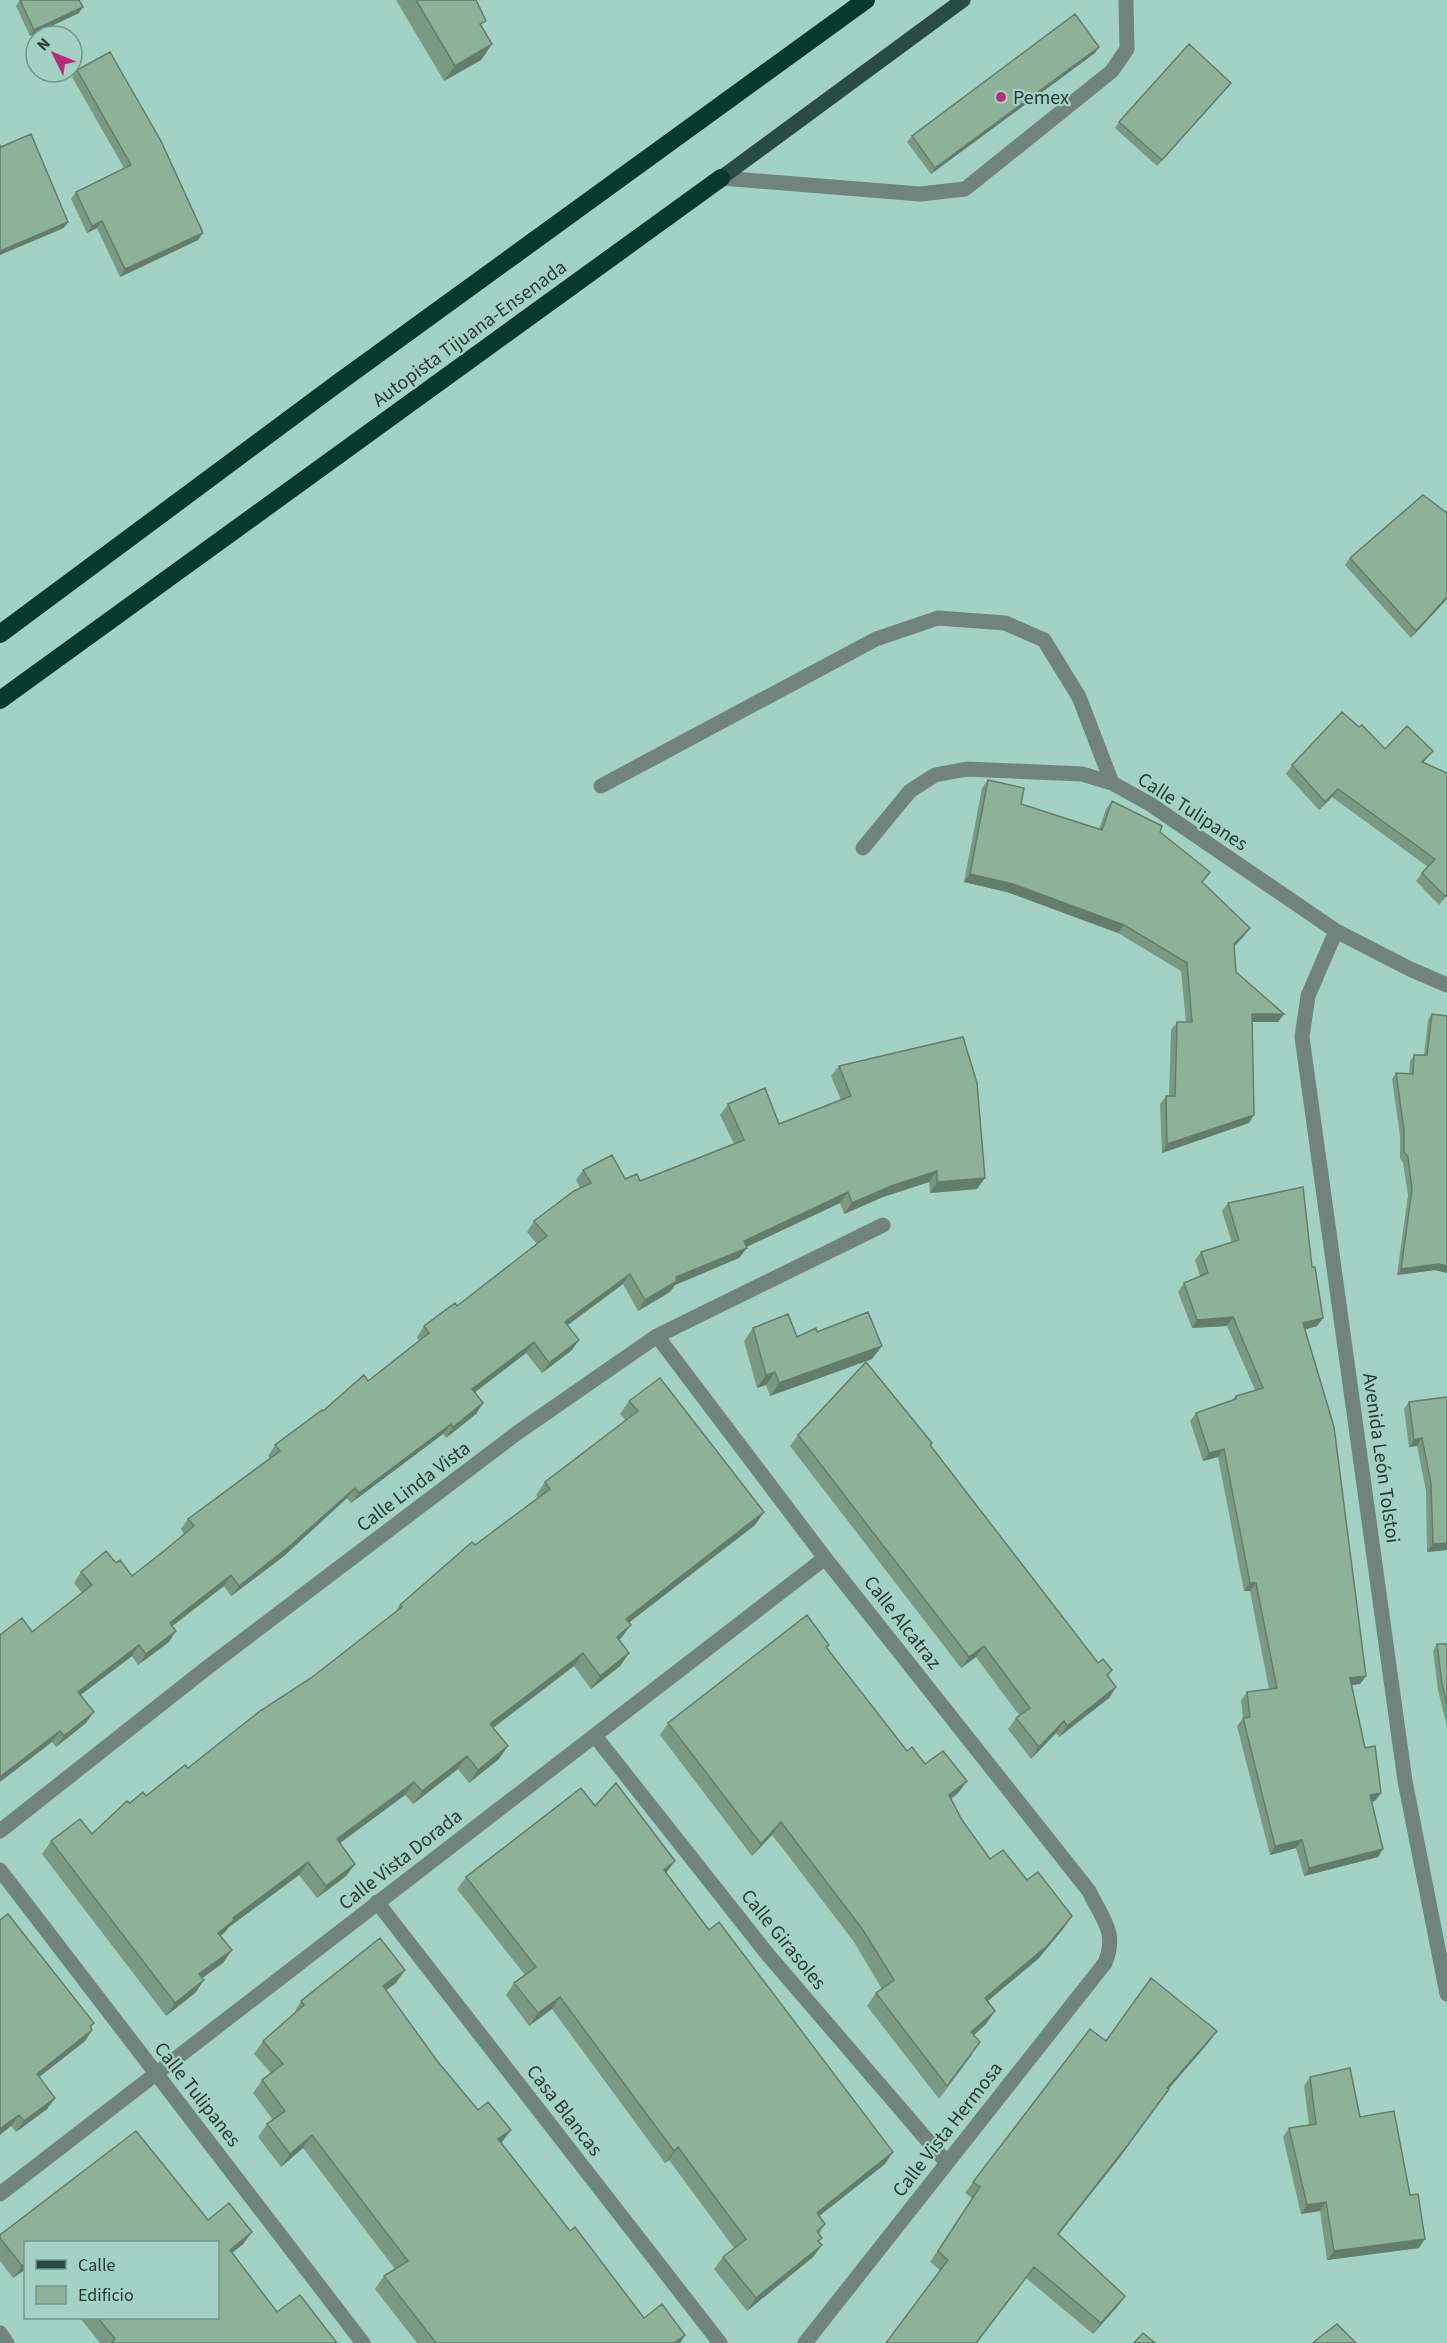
<svg xmlns="http://www.w3.org/2000/svg" width="1447" height="2343" font-family="'Source Sans 3',sans-serif">
  <style>
    .lines { fill: none; stroke-linecap: round; stroke-linejoin: round }
    .minor { stroke: #70837d; stroke-width: 15 }
    .major { stroke: #284c43; stroke-width: 15 }
    .highway { stroke: #09382e; stroke-width: 18 }
    .wall { fill: #7a9984 }
    .shaded-wall { fill: #637d6b }
    .building { fill: #8eb299; stroke: #637d6b; stroke-width: 1.5 }
    .poi-dot { fill: #b52e70; stroke: #a3d2c4; stroke-width: 2 }
    .labels { text-anchor: middle; stroke-width: 4.5; stroke-linejoin: round; paint-order: stroke }
    .poi-label { font-size: 20px; fill: #283b35; stroke: #a3d2c4; text-anchor: start }
    .street-label { font-size: 20px; fill: #283b35; stroke: #a3d2c4 }
  </style>
  <rect width="100%" height="100%" fill="#a3d2c4"/>
  <g class="lines">
    <!-- minor -->
    <path class="minor" d="M721 178 920 194 965 189 1112 71 1127 49 1126 0
      M601 786 876 639 938 618 1005 623 1044 640 1079 697 1112 783
      M863 848 910 791 935 775 967 769 1082 774 1112 783 1150 804 1336 931 1410 969 1447 985
      M1336 931 1308 996 1302 1037 1405 1781 1447 1994
      M657 1336 825 1558 1089 1891C1102 1919 1118 1932 1105 1963L805 2343
      M595 1736 769 1956 947 2163
      M0 1831 208 1667 517 1433 657 1336 883 1225
      M0 1870 363 2343
      M377 1902 720 2343
      M0 2194 825 1558
      M0 2333 7 2343"/>
    <!-- major -->
    <path class="major" d="M721 178 963 0"/>
    <!-- highway -->
    <path class="highway" d="M0 634 338 383 866 0
      M0 700 721 178"/>
  </g>
  <!-- wall -->
  <path class="wall" d="M20 0 79 13 30 36 16 6Z
    M396 0H476L482 27 492 44 481 60 444 81Z
    M1099 47 1095 53 931 174 907 142 912 136Z
    M77 70 198 240 120 277 97 228 87 233 71 199 76 192 124 168 72 77Z
    M1226 89 1157 166 1115 128 1119 122Z
    M1447 513V599L1411 638 1345 565 1350 558Z
    M1385 749 1433 751 1423 763 1447 773V896L1439 905 1416 881 1422 873 1428 867 1332 797 1319 810 1286 774 1292 765Z
    M988 780 1021 804 1099 829 1106 809 1112 801 1160 832 1202 882 1244 936 1234 946 1236 972 1284 1014 1278 1022H1252L1249 1123 1162 1153 1160 1104 1166 1096H1169L1171 1030 1177 1022H1186L1181 971 1118 933 1007 892 964 882 982 788Z
    M1432 1014 1447 1016V1273L1435 1270 1397 1275 1408 1195 1403 1163 1400 1158V1136L1392 1079 1396 1073 1409 1074 1410 1061 1414 1055H1424L1428 1020Z
    M839 1066 977 1189 930 1193 929 1182 883 1197 844 1214 840 1203 746 1247 739 1258 675 1285 670 1292 638 1311 623 1284 568 1325 572 1350 542 1373 526 1353 475 1392 483 1403 476 1414 446 1438 443 1434 351 1503 347 1498 284 1556 231 1596 224 1586 172 1626 169 1642 138 1665 132 1656 80 1695 86 1723 56 1747 52 1742 32 1632 82 1593 74 1583 81 1572 116 1563 132 1576 184 1534 181 1529 188 1519 270 1458 268 1456 275 1445 323 1411 368 1381 419 1341 417 1337 424 1326 457 1306 537 1244 527 1232 534 1221 580 1188 576 1180 583 1170 625 1179 640 1181 734 1144 720 1115 728 1104 779 1124 841 1100 831 1076Z
    M1228 1203 1312 1267 1323 1318 1317 1326 1305 1329 1366 1676 1360 1684 1352 1685 1365 1748 1381 1793 1375 1801 1372 1802 1383 1849 1378 1857 1304 1876 1296 1848 1270 1855 1237 1726 1243 1718 1241 1700 1247 1692 1269 1689 1250 1591H1244L1218 1457 1203 1461 1190 1421 1196 1413 1232 1400 1236 1396 1255 1390 1227 1326 1192 1328 1178 1292 1184 1283 1200 1276 1195 1260 1201 1252 1232 1243 1222 1211Z
    M753 1328 797 1337 817 1332 872 1359 770 1396 766 1385 757 1388 744 1341Z
    M1447 1397V1550L1427 1552 1426 1491 1417 1446 1409 1447 1404 1409 1409 1402Z
    M629 1401 764 1512 755 1525 629 1622 622 1637 619 1640 629 1653 620 1666 591 1689 574 1666 493 1728 499 1759 469 1783 458 1769 413 1804 405 1795 340 1843 355 1864 346 1876 317 1898 299 1875 229 1927 225 1932 221 1936 232 1950 223 1963 202 1978 204 1980 195 1993 166 2016 42 1854 51 1841 92 1834 130 1803 146 1796 188 1768 311 1678 395 1612 400 1605 475 1545 538 1498 536 1495 545 1482 626 1421 620 1414Z
    M798 1435 932 1443 930 1446 1098 1663 1112 1670 1108 1676 1116 1687 1109 1698 1059 1737 1056 1733 1031 1759 1008 1729 1016 1718 1019 1715 976 1657 961 1668 790 1446Z
    M1437 1644H1447V1727L1438 1690 1433 1651Z
    M829 1645 827 1648 907 1751 925 1764 967 1781 958 1793 951 1799 962 1820 990 1859 1063 1929 1038 1959 987 2001 986 2024 974 2035 972 2055 939 2099 867 2006 876 1993 882 1989 854 1942 787 1854 772 1835 752 1856 660 1735 668 1723Z
    M667 1873 709 1930 893 2152 885 2164 819 2216 825 2224 819 2234 822 2238 819 2242 822 2245 813 2257 747 2311 714 2269 723 2257 734 2248 669 2160 665 2163 552 2009 529 2026 506 1995 514 1983 525 1975 457 1889 466 1877Z
    M0 1920 94 2023 91 2028 92 2030 85 2041 39 2077 55 2098 47 2109 16 2132 11 2126Z
    M396 1983 386 1990 438 2062 478 2110 511 2130 501 2143 570 2231 644 2318 685 2335 680 2343H417L375 2289 384 2276 395 2269 303 2148 281 2167 258 2137 267 2124 273 2120 253 2093 262 2080 271 2073 254 2054 263 2041 293 2015 301 2001Z
    M1106 2041 1209 2042 1168 2089 1161 2100 1120 2157 1059 2234 1125 2296 1117 2307 1093 2334 1026 2278 977 2343H886L940 2270 930 2262 972 2198 965 2193 973 2182Z
    M1310 2077 1360 2117 1419 2248 1327 2260 1320 2211 1301 2214 1283 2137 1289 2128 1309 2125 1304 2086Z
    M208 2220 252 2232 243 2244 232 2253 277 2312 337 2343H100L80 2318H218V2242H26V2269L13 2278 0 2261V2235Z"/>
  <!-- shaded-wall -->
  <path class="shaded-wall" d="M83 7 79 13 30 36 34 30Z
    M492 44 481 60 444 81 455 66Z
    M1099 47 1095 53 931 174 935 168Z
    M1231 83 1226 89 1157 166 1162 160Z
    M102 221 97 228 87 233 92 226Z
    M68 222 64 228 0 255V251Z
    M203 233 198 240 120 277 125 269Z
    M1447 597V599L1411 638 1416 631Z
    M1338 789 1332 797 1319 810 1325 802Z
    M970 874 1013 884 1124 925 1118 933 1007 892 964 882Z
    M1250 928 1244 936 1229 952 1234 944Z
    M1252 1014H1284L1278 1022H1246Z
    M1254 1115 1249 1123 1162 1153 1167 1144Z
    M937 1171 929 1182 883 1197 844 1214 852 1203 891 1186Z
    M985 1178 977 1189 930 1193 937 1182Z
    M848 1192 840 1203 736 1252 744 1241Z
    M747 1248 739 1258 675 1285 670 1292 638 1311 645 1300 676 1277Z
    M1439 1264 1447 1266V1273L1435 1270 1397 1275 1401 1269Z
    M630 1274 623 1284 558 1332 565 1322Z
    M1233 1317 1227 1326 1192 1328 1197 1320Z
    M1323 1318 1317 1326 1297 1332 1303 1323Z
    M579 1340 572 1350 542 1373 549 1363Z
    M534 1342 526 1353 465 1400 472 1389Z
    M882 1346 872 1359 770 1396 779 1383Z
    M775 1372 766 1385 757 1388 766 1375Z
    M483 1403 476 1414 446 1438 453 1427Z
    M451 1424 443 1434 351 1503 359 1493Z
    M1422 1438 1417 1446 1409 1447 1414 1440Z
    M1224 1449 1218 1457 1203 1461 1209 1453Z
    M355 1488 347 1498 284 1556 231 1596 239 1586Z
    M764 1512 755 1525 617 1632 626 1619Z
    M1447 1543V1550L1427 1552 1433 1544Z
    M231 1575 224 1586 162 1634 170 1623Z
    M1250 1583H1256L1250 1591H1244Z
    M631 1625 622 1637 608 1650 617 1637Z
    M176 1631 169 1642 138 1665 146 1654Z
    M139 1645 132 1656 70 1703 78 1692Z
    M984 1646 976 1657 961 1668 969 1657Z
    M583 1653 574 1666 481 1737 490 1724Z
    M629 1653 620 1666 591 1689 600 1676Z
    M1366 1676 1360 1684 1345 1686 1350 1678Z
    M1116 1687 1109 1698 1059 1737 1067 1726Z
    M94 1712 86 1723 56 1747 64 1736Z
    M1064 1721 1056 1733 1031 1759 1039 1747Z
    M60 1731 52 1742 0 1782V1777Z
    M508 1746 499 1759 469 1783 478 1770Z
    M467 1756 458 1769 413 1804 422 1791Z
    M967 1781 958 1793 940 1807 949 1795Z
    M414 1782 405 1795 328 1852 337 1839Z
    M1381 1793 1375 1801 1364 1803 1370 1795Z
    M781 1822 772 1835 752 1856 761 1844Z
    M1302 1840 1296 1848 1270 1855 1275 1846Z
    M1383 1849 1378 1857 1304 1876 1309 1868Z
    M675 1861 666 1873 664 1870Z
    M308 1862 299 1875 229 1927 225 1932 209 1945 218 1933 233 1918Z
    M355 1864 346 1876 317 1898 326 1886Z
    M1072 1916 1063 1929 1038 1959 976 2011 985 1998Z
    M232 1950 223 1963 190 1987 199 1974Z
    M405 1970 396 1983 374 1999 383 1986Z
    M204 1980 195 1993 166 2016 175 2003Z
    M560 1997 552 2009 529 2026 538 2013Z
    M995 2011 986 2024 963 2045 971 2032Z
    M92 2030 85 2041 29 2085 37 2074Z
    M1217 2031 1209 2042 1160 2099 1167 2088Z
    M1169 2089 1120 2157 1050 2245 1058 2234Z
    M55 2098 47 2109 16 2132 24 2121Z
    M19 2115 11 2126 0 2135V2129Z
    M511 2130 502 2142 489 2152 498 2139Z
    M312 2135 303 2148 281 2167 290 2154Z
    M678 2147 669 2160 665 2163 674 2151Z
    M893 2152 885 2164 808 2225 817 2213Z
    M1326 2202 1320 2211 1301 2214 1307 2205Z
    M252 2232 243 2244 221 2262 230 2250Z
    M1425 2239 1419 2248 1327 2260 1334 2251Z
    M822 2245 813 2257 747 2311 756 2298Z
    M26 2263V2269L13 2278 22 2266Z
    M1125 2296 1117 2307 1093 2334 1101 2323Z
    M685 2335 680 2343H674Z"/>
  <!-- building -->
  <path class="building" d="M20 0H79L83 7 34 30Z
    M416 0H476L486 21 480 24 492 44 455 66Z
    M1075 14 1099 47 935 168 912 136Z
    M1189 44 1231 83 1162 160 1119 122Z
    M110 52 161 141 203 233 125 269 102 221 92 226 76 192 131 165 77 70Z
    M31 134 68 222 0 251V145L1 147Z
    M1423 495 1447 513V597L1416 631 1350 558Z
    M1342 712 1359 727 1362 725 1385 749 1407 726 1433 751 1422 762 1447 773V894L1445 896 1422 873 1435 859 1338 789 1325 802 1292 765Z
    M988 780 1024 788 1021 804 1102 830 1112 801 1162 826 1160 832 1210 872 1202 882 1250 928 1234 944 1236 972 1284 1014H1252L1254 1115 1167 1144 1166 1096H1175L1177 1022H1192L1187 963 1124 925 1013 884 970 874Z
    M1432 1014 1447 1016V1266L1439 1264 1401 1269 1412 1189 1408 1157 1404 1152V1130L1396 1073 1413 1074 1414 1055H1427Z
    M963 1037 977 1083 985 1178 937 1182V1171L891 1186 852 1203 848 1192 744 1241 747 1248 676 1277 677 1281 645 1300 630 1274 565 1322 579 1340 549 1363 534 1342 472 1389 483 1403 453 1427 451 1424 359 1493 355 1488 291 1545 239 1586 231 1575 170 1623 176 1631 146 1654 139 1645 78 1692 94 1712 64 1736 60 1731 0 1777V1635L22 1618 32 1632 92 1585 81 1572 106 1551 116 1563 120 1560 132 1576 164 1551 194 1526 188 1519 280 1451 275 1445 322 1410 323 1411 364 1375 368 1381 429 1333 424 1326 455 1303 457 1306 547 1236 534 1221 574 1191 591 1183 583 1170 612 1155 625 1179 637 1174 640 1181 744 1140 728 1104 765 1088 779 1124 851 1096 839 1066Z
    M1303 1187 1312 1267H1315L1323 1318 1303 1323 1334 1427 1366 1676 1350 1678 1365 1748 1375 1746 1381 1793 1370 1795 1383 1849 1309 1868 1302 1840 1275 1846 1243 1718 1250 1717 1247 1692 1277 1688 1256 1583H1250L1224 1449 1209 1453 1196 1413 1236 1399V1396L1263 1388 1233 1317 1197 1320 1184 1283 1208 1273 1201 1252 1239 1240 1228 1203Z
    M868 1312 882 1346 779 1383 775 1372 766 1375 753 1328 788 1314 797 1337 816 1328 817 1332Z
    M866 1362 932 1443 930 1445 1098 1663 1103 1659 1112 1670 1107 1675 1116 1687 1067 1726 1064 1721 1039 1747 1016 1718 1030 1708 984 1646 969 1657 798 1435Z
    M660 1378 764 1512 626 1619 631 1625 617 1637 629 1653 600 1676 583 1653 490 1724 508 1746 478 1770 467 1756 422 1791 414 1782 337 1839 355 1864 326 1886 308 1862 233 1918 234 1920 218 1933 232 1950 199 1974 204 1980 175 2003 51 1841 80 1819 92 1834 127 1801 130 1803 143 1792 146 1796 185 1765 188 1768 260 1711 311 1678 402 1607 400 1605 472 1542 475 1545 550 1489 545 1482 638 1411 629 1401Z
    M1447 1397V1543L1433 1544 1431 1484 1422 1438 1414 1440 1409 1402Z
    M807 1615 829 1645 826 1647 907 1751 912 1747 925 1764 943 1751 967 1781 949 1795 962 1820 990 1859 1003 1850 1027 1880 1038 1872 1072 1916 1047 1946 985 1998 995 2011 971 2032 980 2042 947 2086 876 1993 894 1980 863 1930 796 1842 781 1822 761 1844 668 1723Z
    M1437 1644H1447V1704L1442 1684Z
    M616 1783 675 1861 664 1870 709 1930 719 1922 893 2152 817 2213 825 2224 817 2231 822 2238 818 2241 822 2245 756 2298 723 2257 746 2239 678 2147 674 2151 560 1997 538 2013 514 1983 536 1967 466 1877 581 1788 595 1806Z
    M8 1914 94 2023 90 2026 92 2030 37 2074 55 2098 24 2121 19 2115 0 2129V1920Z
    M380 1938 405 1970 383 1986 438 2062 478 2110 488 2102 511 2130 498 2139 570 2231 575 2227 644 2318 662 2304 685 2335 674 2343H436L384 2276 408 2261 312 2135 290 2154 267 2124 285 2111 262 2080 283 2064 263 2041 304 2005 301 2001Z
    M1151 1978 1217 2031 1167 2088 1169 2089 1127 2146 1058 2234 1125 2296 1101 2323 1034 2267 976 2343H886L948 2260 938 2251 980 2187 973 2182 1090 2029 1106 2041Z
    M1350 2068 1360 2117 1394 2111 1410 2195 1418 2194 1425 2239 1334 2251 1326 2202 1307 2205 1289 2128 1316 2124 1310 2077Z
    M136 2131 208 2220 229 2203 252 2232 230 2250 277 2312 300 2295 337 2343H112V2342L115 2339 98 2318H218V2242H26V2263L22 2266 0 2238V2235Z
    M1337 2324 1356 2343H1313L1320 2337Z
    M1143 2333 1155 2343H1134Z"/>
  <!-- markers -->
  <circle class="poi-dot" cx="1001" cy="97" r="6"/>
  <g class="labels">
    <!-- poi labels -->
    <g class="poi-label">
      <text x="1013" y="104">Pemex</text>
    </g>
    <!-- street labels -->
    <g class="street-label">
      <text transform="translate(469 333) rotate(-36)" y="7">Autopista Tijuana-Ensenada</text>
      <text transform="translate(1193 811) rotate(33)" y="7">Calle Tulipanes</text>
      <text transform="translate(1382 1458) rotate(82)" y="7">Avenida León Tolstoi</text>
      <text transform="translate(413 1486) rotate(-37)" y="7">Calle Linda Vista</text>
      <text transform="translate(903 1622) rotate(52)" y="7">Calle Alcatraz</text>
      <text transform="translate(400 1859) rotate(-38)" y="7">Calle Vista Dorada</text>
      <text transform="translate(784 1939) rotate(51)" y="7">Calle Girasoles</text>
      <text transform="translate(198 2094) rotate(52)" y="7">Calle Tulipanes</text>
      <text transform="translate(565 2110) rotate(52)" y="7">Casa Blancas</text>
      <text transform="translate(947 2129) rotate(-52)" y="7">Calle Vista Hermosa</text>
    </g>
  </g>
  <!-- legend -->
  <rect x="24" y="2241" width="195" height="78" fill="#a3d2c4" stroke="#72968b" stroke-width="1.5"/>
  <rect x="36" y="2260" width="30" height="9" fill="#284c43" stroke="#72968b" stroke-width="1.5"/>
  <text x="78" y="2271" font-size="18" fill="#283b35">Calle</text>
  <rect x="36" y="2286" width="30" height="18" fill="#8eb299" stroke="#72968b" stroke-width="1.5"/>
  <text x="78" y="2301" font-size="18" fill="#283b35">Edificio</text>
  <!-- north arrow -->
  <g transform="translate(54 54) rotate(313)"><circle r="28" fill="#a3d2c4" stroke="#72968b" stroke-width="1.5"/>
  <path d="M0-4.5L10 22L0 15L-10 22Z" fill="#b52e70"/>
  <text y="-9" font-size="16" font-weight="bold" text-anchor="middle" fill="#283b35">N</text>
  </g>
</svg>
